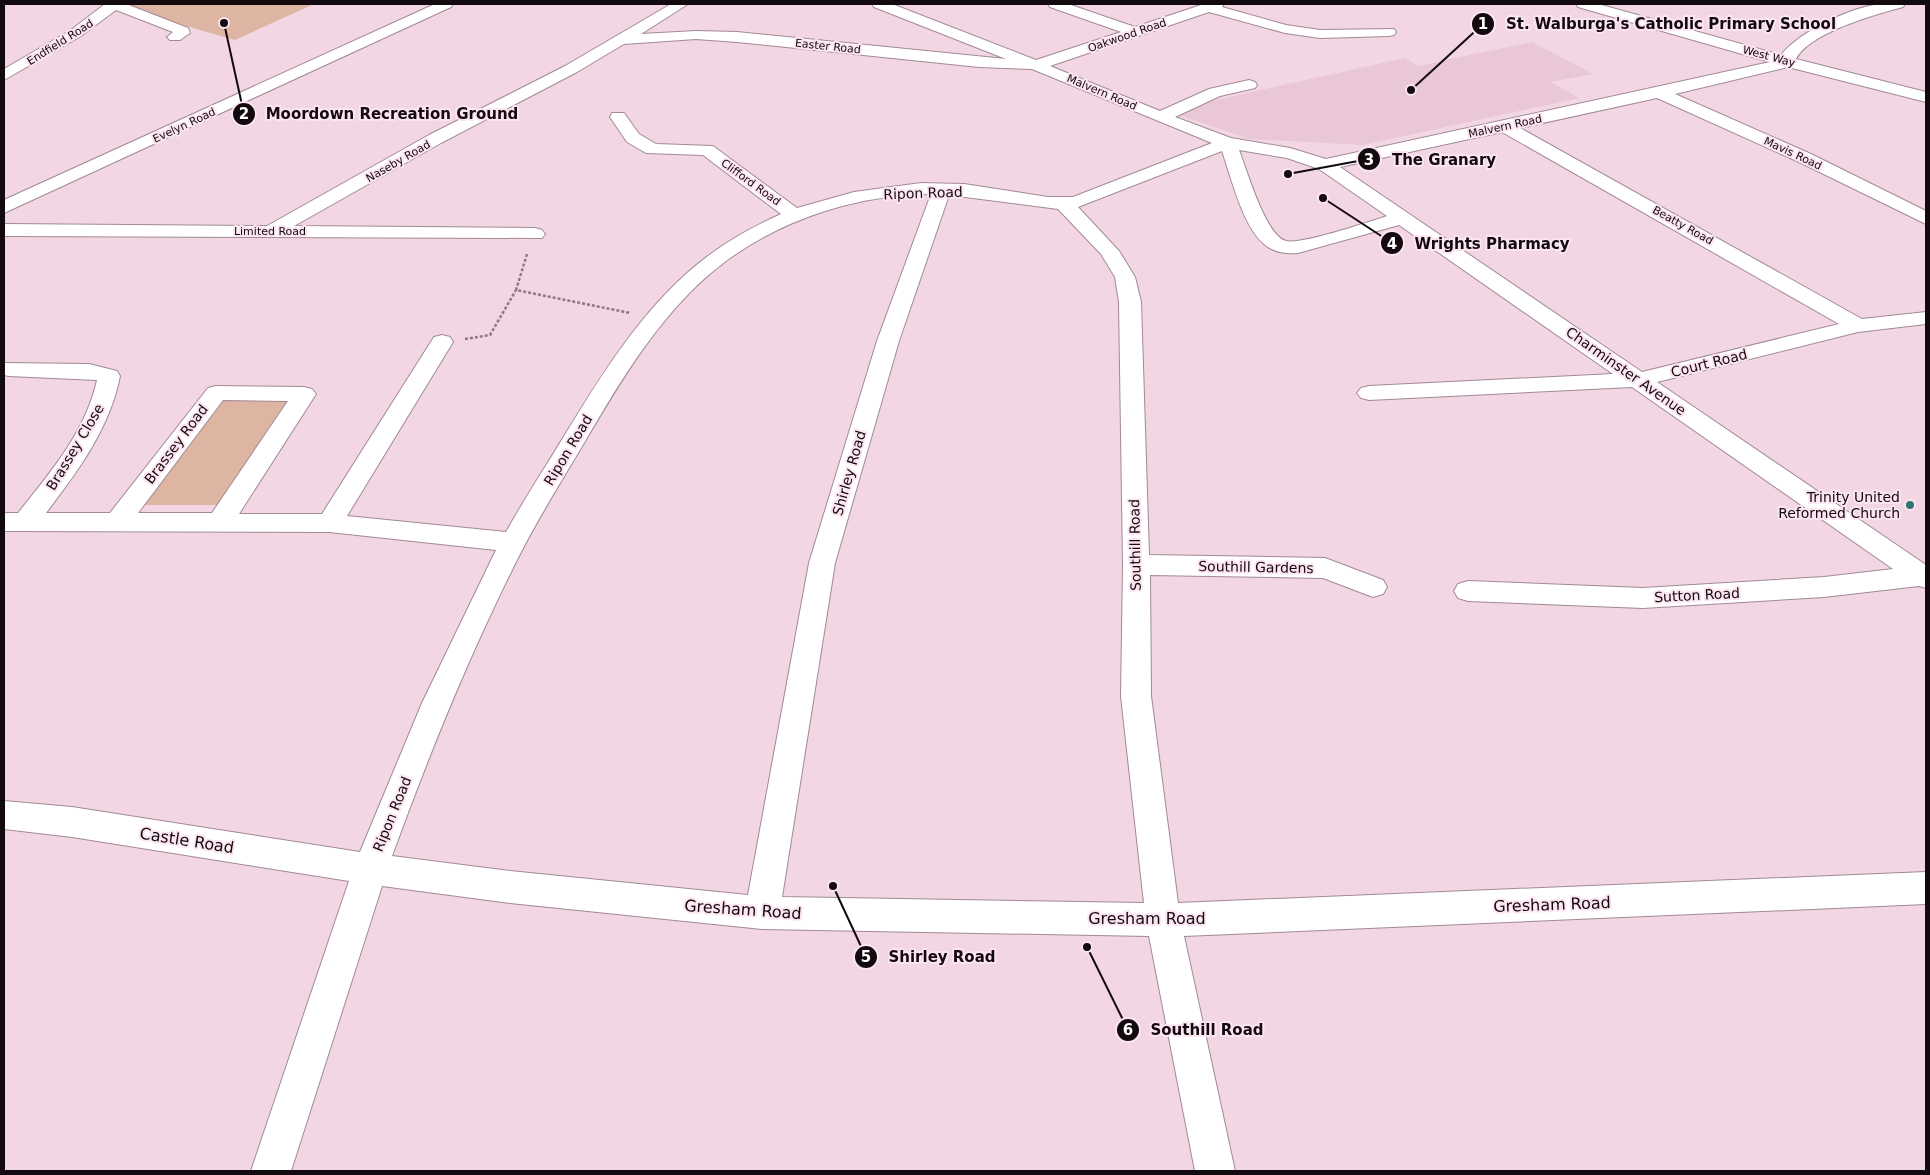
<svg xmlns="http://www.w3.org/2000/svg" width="1930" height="1175" font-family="'DejaVu Sans',sans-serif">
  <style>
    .built { fill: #e9c6d8 }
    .green { fill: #deb5a2 }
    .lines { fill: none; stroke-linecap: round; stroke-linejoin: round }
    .minor-casing { stroke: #a28996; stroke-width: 2 }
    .path { stroke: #8c7983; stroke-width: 2.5; stroke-dasharray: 3 2; stroke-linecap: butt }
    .minor { fill: #fff; fill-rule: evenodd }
    .poi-dot { fill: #2d7672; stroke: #fce5f1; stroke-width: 2 }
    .labels { text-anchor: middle; stroke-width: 4; stroke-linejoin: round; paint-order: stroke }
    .far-street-label { font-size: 11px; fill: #130a0f; stroke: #fce5f1 }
    .street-label { font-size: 14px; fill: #130a0f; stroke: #fce5f1 }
    .poi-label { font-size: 14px; fill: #130a0f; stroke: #fce5f1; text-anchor: end }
    .near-street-label { font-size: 16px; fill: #130a0f; stroke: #fce5f1 }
    .leader { fill: none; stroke: #130a0f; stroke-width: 2 }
    .callout-dot { fill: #130a0f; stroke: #fce5f1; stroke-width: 2 }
    .mark-label { font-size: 15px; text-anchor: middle; font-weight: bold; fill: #fff }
    .callout-label { font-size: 15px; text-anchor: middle; font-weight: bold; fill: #130a0f; stroke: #fce5f1; stroke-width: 4; stroke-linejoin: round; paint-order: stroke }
  </style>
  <rect width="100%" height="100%" fill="#f2d6e4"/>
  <!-- built -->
  <path class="built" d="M1532 42 1593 74 1551 82 1579 98 1362 145 1249 139 1179 115 1216 100 1405 58 1418 66Z"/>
  <!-- green -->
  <path class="green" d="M123 4H314L235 40 120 7Z
    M222 400H290L219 505H135Z"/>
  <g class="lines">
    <defs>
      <path id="minor" d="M105 4H126L188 28 190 33 180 40H170L167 37 173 32 116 10 81 36 4 80V69L71 30Z
        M435 4H453L451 7 4 213V200Z
        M671 4H688L641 34 696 31 737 32 1006 59 874 7 872 4H892L1036 60 1121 32 1050 7 1048 4H1068L1135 27 1204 4H1224L1222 7 1286 25 1320 30 1394 29 1396 32 1394 35 1389 36 1320 38 1285 33 1209 12 1050 66 1160 111 1209 89 1249 80 1255 82 1257 85 1255 88 1220 96 1175 117 1231 138 1290 148 1326 159 1770 62 1578 7 1576 4H1598L1781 55C1800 31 1851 7 1881 4 1889 3 1897 4 1905 4L1903 7C1876 14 1809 33 1796 59L1926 92V102L1788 67 1675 94 1811 154 1926 211V224L1799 162 1657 98 1520 128 1862 319 1926 312V324L1858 332 1657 382 1926 565V588L1919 586 1824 597 1643 608 1468 601 1458 598 1454 591 1458 584 1468 581 1643 588 1824 577 1893 569 1632 387 1369 400 1361 398 1357 393 1361 388 1369 386 1613 374 1399 225 1298 253C1286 254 1273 252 1264 244 1243 227 1231 177 1222 151L1078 207 1119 251 1135 277 1141 302 1149 555 1325 558 1383 580 1387 587 1383 594 1373 597 1323 578 1150 575 1151 696 1178 903 1926 872V904L1184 936 1235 1171H1195L1149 936 762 929 510 903 382 886 291 1171H251L349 881 72 837 4 829V801L72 807 360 852 422 703 496 550 329 532 4 531V513H18C50 473 86 431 97 380L9 376 4 375V363L89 364 117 371 120 376C110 428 78 471 46 513H110L208 388 216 386 304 387 312 389 316 394 239 514H322L434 337 442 335 450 337 453 342 347 516 506 532C524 500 544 469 563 438 603 372 648 299 712 253 734 237 757 225 781 214L703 155 646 153 627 142 610 117 612 113H624L639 134 656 144 713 146 797 208 854 192 921 183 964 184 1048 197H1073L1212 143 1032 69 979 67 737 42 696 39 624 44 577 72 441 143 294 226 535 228 542 230 545 234 542 238 4 236V224L267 226 429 135 565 66ZM1502 132 1839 324 1642 372 1340 167ZM1239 150 1287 158 1319 169 1387 216C1368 222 1301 245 1286 241 1265 235 1247 170 1239 150ZM931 194 877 341 809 563 748 895 510 871 392 856C429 754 471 651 520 554 539 517 562 480 584 443 622 378 664 307 726 261 785 218 857 195 931 194ZM949 195 1058 209 1101 254 1115 277 1119 302 1123 565 1121 696 1144 903 782 897 835 563 899 341ZM223 400 288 401 212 513H138Z"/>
    </defs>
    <!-- minor casing -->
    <use href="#minor" class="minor-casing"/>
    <!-- path -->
    <path class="path" d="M527 254 516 290 630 313
      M465 339 490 335 516 290"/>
    <!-- minor -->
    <use href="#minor" class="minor"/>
  </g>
  <!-- markers -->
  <circle class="poi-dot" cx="1910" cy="505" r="5"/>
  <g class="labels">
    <!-- far-street labels -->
    <g class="far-street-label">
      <text transform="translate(1127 35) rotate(-19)" y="4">Oakwood Road</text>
      <text transform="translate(60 42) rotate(-32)" y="4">Endfield Road</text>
      <text transform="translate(828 46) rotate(6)" y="4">Easter Road</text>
      <text transform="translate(1769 56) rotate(15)" y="4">West Way</text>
      <text transform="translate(1102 92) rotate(23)" y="4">Malvern Road</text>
      <text transform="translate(184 125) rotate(-25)" y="4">Evelyn Road</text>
      <text transform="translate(1505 126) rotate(-12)" y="4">Malvern Road</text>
      <text transform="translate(1793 153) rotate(25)" y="4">Mavis Road</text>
      <text transform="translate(398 161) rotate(-30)" y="4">Naseby Road</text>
      <text transform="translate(751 182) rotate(36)" y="4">Clifford Road</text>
      <text transform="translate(1683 225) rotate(29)" y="4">Beatty Road</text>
      <text x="270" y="235">Limited Road</text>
    </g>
    <!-- street labels -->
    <g class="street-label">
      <text transform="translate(923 193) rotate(-2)" y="5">Ripon Road</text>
      <text transform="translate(1709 363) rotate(-14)" y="5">Court Road</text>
      <text transform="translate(1626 371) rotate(35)" y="5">Charminster Avenue</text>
      <text transform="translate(176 444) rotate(-53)" y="5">Brassey Road</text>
      <text transform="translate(75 447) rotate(-59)" y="5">Brassey Close</text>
      <text transform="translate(568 450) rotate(-59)" y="5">Ripon Road</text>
      <text transform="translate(849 473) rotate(-74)" y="5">Shirley Road</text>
      <text transform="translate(1135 545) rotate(-91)" y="5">Southill Road</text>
      <text transform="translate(1256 567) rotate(1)" y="5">Southill Gardens</text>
      <text transform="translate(1697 595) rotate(-3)" y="5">Sutton Road</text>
      <text transform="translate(392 814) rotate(-68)" y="5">Ripon Road</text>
    </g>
    <!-- poi labels -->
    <g class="poi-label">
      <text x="1900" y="502">Trinity United<tspan x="1900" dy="16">Reformed Church</tspan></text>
    </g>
    <!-- near-street labels -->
    <g class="near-street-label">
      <text transform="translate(187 840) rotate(9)" y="6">Castle Road</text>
      <text transform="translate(1552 904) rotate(-2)" y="6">Gresham Road</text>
      <text transform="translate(743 909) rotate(4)" y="6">Gresham Road</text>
      <text x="1147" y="924">Gresham Road</text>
    </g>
  </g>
  <!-- callouts -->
  <path class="leader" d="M1411 90L1483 24M224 23L244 114M1288 174L1369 159M1323 198L1392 243M833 886L866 957M1087 947L1128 1030"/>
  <g class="callout-dot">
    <circle cx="1411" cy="90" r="5"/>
    <circle cx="224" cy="23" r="5"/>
    <circle cx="1288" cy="174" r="5"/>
    <circle cx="1323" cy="198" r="5"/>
    <circle cx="833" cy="886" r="5"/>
    <circle cx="1087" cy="947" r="5"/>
    <circle cx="1483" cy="24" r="12"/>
    <circle cx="244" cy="114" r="12"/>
    <circle cx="1369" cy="159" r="12"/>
    <circle cx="1392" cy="243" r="12"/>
    <circle cx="866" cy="957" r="12"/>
    <circle cx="1128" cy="1030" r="12"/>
  </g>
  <g class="mark-label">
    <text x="1483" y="29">1</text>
    <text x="244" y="119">2</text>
    <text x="1369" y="165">3</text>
    <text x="1392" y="249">4</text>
    <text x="866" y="962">5</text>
    <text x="1128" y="1035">6</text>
  </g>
  <g class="callout-label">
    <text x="1671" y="29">St. Walburga's Catholic Primary School</text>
    <text x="392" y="119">Moordown Recreation Ground</text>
    <text x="1444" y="165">The Granary</text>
    <text x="1492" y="249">Wrights Pharmacy</text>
    <text x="942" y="962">Shirley Road</text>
    <text x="1207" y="1035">Southill Road</text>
  </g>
  <!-- border -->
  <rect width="1930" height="1175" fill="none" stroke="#130a0f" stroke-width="10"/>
</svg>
